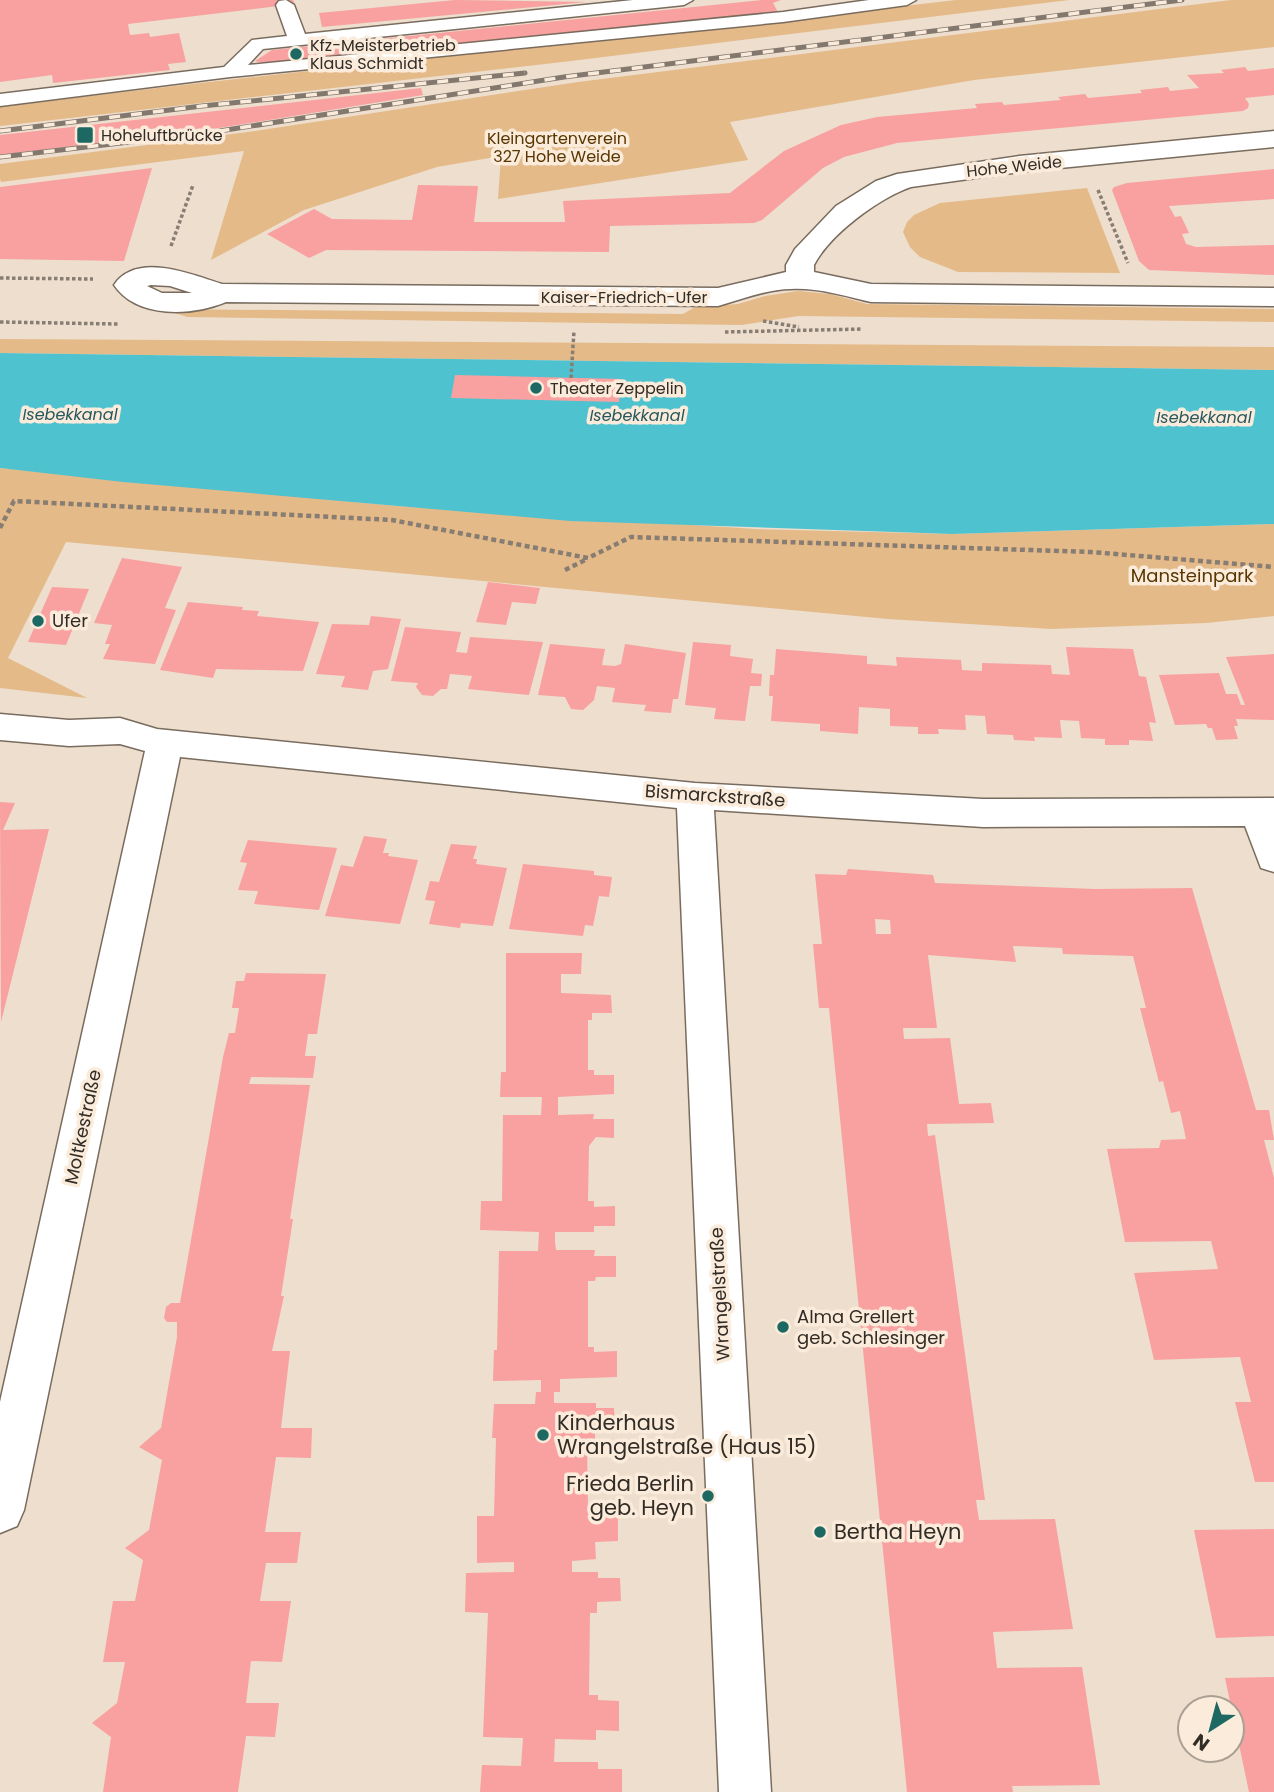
<svg xmlns="http://www.w3.org/2000/svg" width="1274" height="1792" font-family="Poppins,sans-serif">
  <style>
    .green { fill: #e5ba89 }
    .water { fill: #4fc2d0 }
    .building { fill: #f8a1a0; fill-rule: evenodd }
    .lines { fill: none; stroke-linecap: round; stroke-linejoin: round }
    .lane-casing { stroke: #796c5e; stroke-width: 3 }
    .street-casing { stroke: #796c5e; stroke-width: 3 }
    .path-far1 { stroke: #877d72; stroke-width: 3.5; stroke-dasharray: 3.5 2.5; stroke-linecap: butt }
    .path { stroke: #877d72; stroke-width: 4.5; stroke-dasharray: 5 3.5; stroke-linecap: butt }
    .lane { fill: #fff; fill-rule: evenodd }
    .street { fill: #fff; fill-rule: evenodd }
    .rail-casing { stroke: #82786e; stroke-width: 5 }
    .rail { stroke: #faebdb; stroke-width: 3.5; stroke-dasharray: 11; stroke-linecap: butt }
    .poi-dot { fill: #1d6862; stroke: #faebdb; stroke-width: 2.5 }
    .labels { text-anchor: middle; stroke-width: 7; stroke-linejoin: round; paint-order: stroke }
    .far-poi-label { font-size: 16px; fill: #322c26; stroke: #faebdb; text-anchor: start }
    .far-park-label { font-size: 16px; fill: #593600; stroke: #faebdb }
    .far-street-label { font-size: 16px; fill: #322c26; stroke: #faebdb }
    .far-water-label { font-size: 16px; font-style: italic; fill: #26575e; stroke: #faebdb }
    .park-label { font-size: 18px; fill: #593600; stroke: #faebdb }
    .poi-label { font-size: 18px; fill: #322c26; stroke: #faebdb; text-anchor: start }
    .street-label { font-size: 18px; fill: #322c26; stroke: #faebdb }
    .near-poi-label { font-size: 21px; fill: #322c26; stroke: #faebdb; text-anchor: start }
  </style>
  <rect width="100%" height="100%" fill="#eddece"/>
  <!-- green -->
  <path class="green" d="M956 0H1069L571 61 0 126V107C318 67 637 38 956 0Z
    M1231 0H1274V47L974 80 730 122 748 160 498 199 501 156 437 167 304 210 211 260 244 151 1 182 0 179V164L255 131 578 82Z
    M1087 188 1120 273 958 272 920 257 910 247 903 232 907 222 914 215 940 203Z
    M798 291 830 294 867 304 1274 309V322L798 316 742 325 187 317 164 309 683 314 695 307 738 304 765 296Z
    M0 339 1274 347V370L0 353Z
    M0 468 397 506 756 529 952 534 1274 524V616L1206 623 1051 629 888 619 66 542 8 658 87 698 0 688Z"/>
  <!-- water -->
  <path class="water" d="M0 353 1274 370V524L952 534 570 521 123 482 0 468Z"/>
  <!-- building -->
  <path class="building" d="M0 0H293L295 4 128 24 130 35 149 33 150 37 179 33 186 62 168 64 170 70 53 83 52 75 0 82Z
    M455 0 586 2 322 27 319 13Z
    M762 0H781L773 3 778 12 266 64 255 61 272 50Z
    M1245 67 1248 71 1274 68V95L1245 98 1249 104 1248 108 1243 111 897 143 844 157 823 168 762 220 754 223 610 226 609 252 326 250 309 258 267 234 314 209 332 219 412 220 418 185 478 186 474 222H565L563 201 730 193 784 151 841 125 877 117 977 108 975 104 1002 102 1004 105 1061 100 1058 97 1085 94 1088 98 1142 93 1140 90 1168 87 1170 91 1199 88 1187 75 1224 73 1221 70Z
    M421 88 423 95 207 130 0 155V135Z
    M152 168 124 261 0 259V187Z
    M1274 169V199L1169 206 1175 217 1181 216 1189 233 1182 234 1186 244 1196 247 1274 245V275L1149 270 1139 261 1112 190 1114 187 1127 183Z
    M455 375 621 379 619 402 451 398Z
    M122 558 182 567 165 608 176 610 155 664 103 659 110 644H105L112 625 94 623Z
    M488 582 540 588 536 604 512 602 506 625 476 622Z
    M52 587 89 589 66 645 28 642Z
    M188 602 243 607 242 610 259 611 257 616 319 622 303 671 216 669 213 678 160 670Z
    M371 616 401 619 388 669 373 671 368 690 341 687 345 676 316 674 332 624 369 625Z
    M405 627 461 632 456 652 467 653 470 637 543 642 529 695 468 689 472 676 462 675 450 674 447 689H441L433 696 422 695 416 687 418 683 391 681Z
    M693 642 731 645 730 656 753 659 751 673 762 674 761 686H750L745 721 714 719 716 708 685 705Z
    M550 644 605 649 602 665 615 666 621 664 625 644 686 653 678 699H673L671 713 644 711 646 705 612 702 615 688 597 686 594 700 583 710 571 709 565 697 538 695Z
    M1066 647 1133 649 1139 676 1146 677 1156 723 1149 722 1153 741 1129 740V745H1105V739L1081 738 1079 721 1060 720 1062 738 1034 737 1035 741 1014 740 1013 735 987 734 985 716 965 715 966 730 938 729 939 734H918V727L890 726V709L859 707 858 734 820 731V724L771 721 773 696H769L770 675H774L776 649 867 656V664L884 665 897 666 896 657 961 660 962 670 982 671V663L1051 665 1052 674 1070 675Z
    M1274 654V720L1236 719 1238 726H1234L1238 739 1216 740 1212 728H1208L1206 724 1175 725 1159 675 1219 673 1226 694H1237L1241 705H1245L1226 657Z
    M0 802 15 803 3 830 49 829 1 1022Z
    M364 836 387 839 383 853H389L388 856 418 860 400 924 325 916 341 865 353 867Z
    M248 840 337 848 319 910 254 904 258 891 238 890 247 863 240 862Z
    M451 844 477 846 473 859H477L476 864 507 868 493 926 461 923 460 928 429 924 435 901 425 900 430 881 439 882Z
    M523 864 594 871V875L612 877 609 897 599 896 593 926 585 925 583 936 509 929Z
    M848 869 933 875 935 883 1095 889 1192 888 1256 1110H1269L1274 1140H1264L1274 1178V1482H1255L1235 1402H1251L1240 1357 1154 1360 1134 1273 1218 1269 1211 1241 1125 1242 1107 1149 1159 1148 1161 1140 1186 1139 1180 1111 1171 1113 1163 1081 1159 1082 1140 1008H1146L1133 956 1063 954 1062 948 1013 946 1016 962 928 955 937 1028H903L904 1039 950 1038 959 1104 991 1103 994 1123 927 1124 928 1136 935 1135 985 1500H976L979 1520 1055 1519 1073 1629 993 1632 997 1668 1082 1667 1100 1785 1012 1786 1013 1792H907L829 1008H819L813 944H822L815 874 846 875ZM875 919 890 920 891 934H876Z
    M506 953H582L581 974H561V993L611 995 612 1013H592V1020H588V1070H594V1075H614V1094L558 1097V1115L594 1114 593 1119H614V1138L596 1137 589 1146 588 1201H594V1207L615 1206V1226H594V1232H555V1242L556 1250H595L594 1256H616V1277H596L595 1281H588V1347H594V1352L617 1351V1377L560 1379V1392H554V1403H596V1408H614L615 1431H595V1439L587 1438 588 1511H618V1541L595 1542 596 1559 572 1561V1572H598V1578H620L621 1601 597 1602V1613H590L589 1695H598V1700L619 1701V1731L596 1730V1740L555 1739 554 1762H598V1769H622V1792H480L482 1765 521 1766 523 1738 483 1737 488 1613 465 1612 466 1573 514 1572V1562L477 1563V1516H494L496 1438H492L494 1404H535L536 1392H541V1380L493 1381 494 1350H497L499 1251H538L539 1232 480 1230 481 1201H502L503 1115H541L542 1097H500L501 1072H506Z
    M246 973 326 974 317 1034H308L305 1056H316L313 1078 251 1077 249 1084 310 1085 290 1219H293L281 1296H284L272 1351H290L281 1428H312L311 1458 276 1457 265 1532H301L297 1563H266L260 1601H291L282 1662 251 1661 246 1703H279L275 1737 246 1736 238 1792H103L111 1737 92 1723 117 1703 125 1662H103L113 1601H135L143 1560 125 1548 149 1530 162 1460 139 1447 161 1428 177 1337V1322H167L164 1318 166 1307 171 1303H180L223 1057 229 1033H235L239 1008H232L236 981H244Z
    M1274 1529V1636L1216 1638 1194 1530Z
    M1274 1677V1792H1249L1225 1678Z"/>
  <g class="lines">
    <defs>
      <path id="lane" d="M286 0 294 5 305 34 633 0H693L684 5 263 49 248 65 783 12 869 0H916L907 5 783 22 230 77 0 106V94L224 67 252 40 287 36 276 5 279 1Z"/>
      <path id="street" d="M1274 131V147L1019 172 911 187C879 198 830 234 814 265V272L871 284 1274 288V306L871 302C838 294 806 284 772 291 754 294 736 301 718 306L226 302C192 316 137 319 114 285 137 251 192 275 222 284L718 288 786 272V265L795 249 836 206 876 181 897 174 1019 156ZM151 285 170 286 192 293H162L147 286Z
        M0 714 69 720 120 718 157 729 695 783 983 799 1274 798V872L1261 868 1245 826 983 827 714 810 771 1792H719L677 808 180 757 24 1510 17 1526 0 1533V1402L145 751 120 744 69 746 0 740Z"/>
    </defs>
    <!-- lane casing -->
    <use href="#lane" class="lane-casing"/>
    <!-- street casing -->
    <use href="#street" class="street-casing"/>
    <!-- path-far1 -->
    <path class="path-far1" d="M1098 190 1128 263
      M171 246 193 185
      M0 278 93 279
      M763 321 799 327
      M0 322 118 324
      M725 332 863 329
      M571 378 574 331"/>
    <!-- path -->
    <path class="path" d="M0 528 14 501 392 520 588 558 631 537 1091 552 1274 567
      M565 570 587 559"/>
    <!-- lane -->
    <use href="#lane" class="lane"/>
    <!-- street -->
    <use href="#street" class="street"/>
    <defs>
      <path id="rail" d="M0 131 202 106 525 73
        M0 157 207 133 564 77 1182 0"/>
    </defs>
    <!-- rail casing -->
    <use href="#rail" class="rail-casing"/>
    <!-- rail -->
    <use href="#rail" class="rail"/>
  </g>
  <!-- markers -->
  <g class="poi-dot">
    <circle cx="296" cy="54" r="7"/>
    <rect x="76" y="126" width="18" height="18" rx="3.5"/>
    <circle cx="536" cy="388" r="7"/>
    <circle cx="38" cy="621" r="7"/>
    <circle cx="783" cy="1327" r="7"/>
    <circle cx="543" cy="1435" r="7"/>
    <circle cx="708" cy="1496" r="7"/>
    <circle cx="820" cy="1532" r="7"/>
  </g>
  <g class="labels">
    <!-- far-poi labels -->
    <g class="far-poi-label">
      <text x="310" y="51">Kfz-Meisterbetrieb<tspan x="310" dy="18">Klaus Schmidt</tspan></text>
      <text x="101" y="141">Hoheluftbrücke</text>
      <text x="550" y="394">Theater Zeppelin</text>
    </g>
    <!-- far-park labels -->
    <g class="far-park-label">
      <text x="557" y="144">Kleingartenverein<tspan x="557" dy="18">327 Hohe Weide</tspan></text>
    </g>
    <!-- far-street labels -->
    <g class="far-street-label">
      <text transform="translate(1014 166) rotate(-6)" y="6">Hohe Weide</text>
      <text x="624" y="303">Kaiser-Friedrich-Ufer</text>
    </g>
    <!-- far-water labels -->
    <g class="far-water-label">
      <text x="70" y="420">Isebekkanal</text>
      <text x="637" y="421">Isebekkanal</text>
      <text x="1204" y="423">Isebekkanal</text>
    </g>
    <!-- park labels -->
    <g class="park-label">
      <text x="1192" y="582">Mansteinpark</text>
    </g>
    <!-- poi labels -->
    <g class="poi-label">
      <text x="52" y="627">Ufer</text>
      <text x="797" y="1323">Alma Grellert<tspan x="797" dy="21">geb. Schlesinger</tspan></text>
    </g>
    <!-- street labels -->
    <g class="street-label">
      <text transform="translate(715 796) rotate(4)" y="6">Bismarckstraße</text>
      <text transform="translate(83 1127) rotate(-78)" y="6">Moltkestraße</text>
      <text transform="translate(720 1294) rotate(-93)" y="6">Wrangelstraße</text>
    </g>
    <!-- near-poi labels -->
    <g class="near-poi-label">
      <text x="557" y="1430">Kinderhaus<tspan x="557" dy="24">Wrangelstraße (Haus 15)</tspan></text>
      <text x="694" y="1491" text-anchor="end">Frieda Berlin<tspan x="694" dy="24">geb. Heyn</tspan></text>
      <text x="834" y="1539">Bertha Heyn</text>
    </g>
  </g>
  <!-- north arrow -->
  <g transform="translate(1211 1729) rotate(216)"><circle r="33" fill="#faebdb" stroke="#aa9f93" stroke-width="2"/>
  <path d="M0-5L12 26L0 18L-12 26Z" fill="#1d6862"/>
  <text y="-10" font-size="19" font-weight="bold" text-anchor="middle" fill="#322c26">N</text>
  </g>
</svg>
